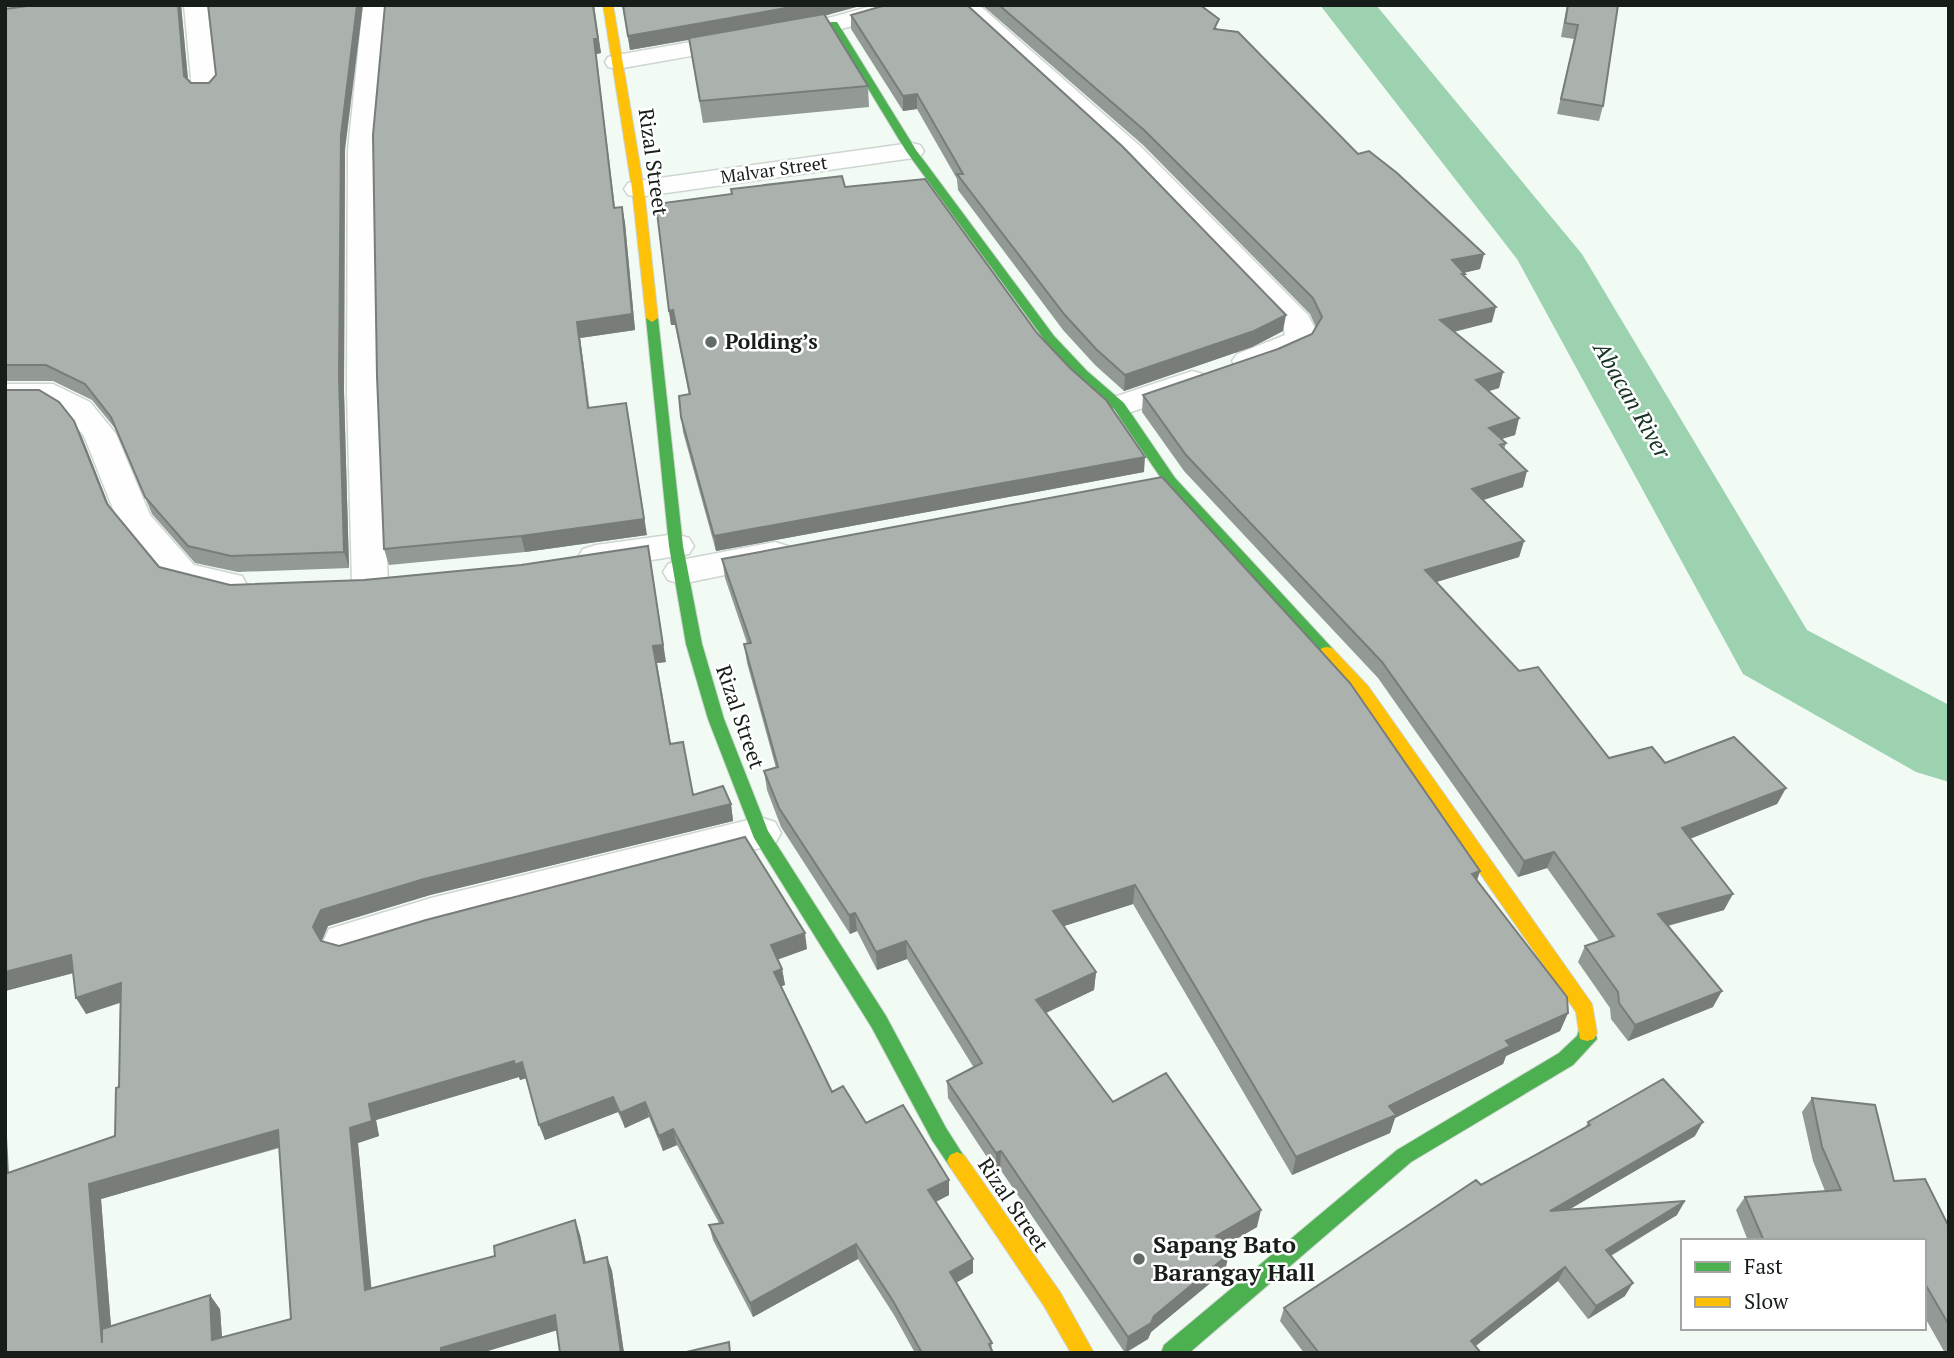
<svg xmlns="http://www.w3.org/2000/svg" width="1954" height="1358" font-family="'PT Serif',serif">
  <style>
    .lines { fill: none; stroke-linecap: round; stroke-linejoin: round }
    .river { fill: #9dd2b1; fill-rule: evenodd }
    .street-casing { stroke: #ced5d0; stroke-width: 3 }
    .fast-casing { stroke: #ced5d0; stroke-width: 2 }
    .slow-casing { stroke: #ced5d0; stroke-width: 2 }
    .street { fill: #fdfefd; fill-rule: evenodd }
    .fast { fill: #4caf50; fill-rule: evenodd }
    .slow { fill: #ffc107; fill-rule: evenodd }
    .wall { fill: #939995; fill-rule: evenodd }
    .shaded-wall { fill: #787d79 }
    .building { fill: #abb2ad; stroke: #787d79; stroke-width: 2; fill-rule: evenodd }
    .poi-dot { fill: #636b66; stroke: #fff; stroke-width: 2.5 }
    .labels { text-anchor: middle; stroke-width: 5; stroke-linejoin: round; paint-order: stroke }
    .far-street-label { font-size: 18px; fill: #171e19; stroke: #fff }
    .street-label { font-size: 21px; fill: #171e19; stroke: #fff }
    .poi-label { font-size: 21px; font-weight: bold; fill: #171e19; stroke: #fff; text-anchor: start }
    .water-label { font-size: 23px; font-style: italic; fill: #153422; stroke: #fff }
    .near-poi-label { font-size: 24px; font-weight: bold; fill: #171e19; stroke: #fff; text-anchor: start }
  </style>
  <rect width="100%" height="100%" fill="#f1fbf4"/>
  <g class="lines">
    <!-- river -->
    <path class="river" d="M1320 5H1376L1582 254 1807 630 1949 705V782L1916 772 1743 674 1517 259Z"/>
    <defs>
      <path id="street" d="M184 5H208L218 90 214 95H196L192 90Z
        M363 5H387L374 150 379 392 388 582 383 591 370 594 357 591 352 582 347 392 348 150Z
        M875 5H913L910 10 834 31 617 69 608 67 605 62 608 57 617 55 832 17Z
        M954 5H979L1141 147 1308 315 1317 332C1315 336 1312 344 1308 347 1296 358 1253 372 1237 368L1232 361 1237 354 1285 335 1283 324 1123 159Z
        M911 143 920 145 924 151 920 157 638 197 628 195 624 189 628 183 638 181Z
        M1192 371 1203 374 1208 381 1203 388 1119 416 1108 413 1103 406 1108 399Z
        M5 384H53L90 402 116 434 150 515 194 565 242 576 247 585 242 594 229 597 169 582 117 519 84 436 68 416 47 404H5Z
        M676 534 689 538 694 546 689 554 596 569 583 565 578 557 583 549 596 545Z
        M775 542 788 546 793 554 788 562 681 584 668 580 663 572 668 564 681 560Z
        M760 817 775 822 781 833 775 844 431 934 345 960 329 955 323 942 329 929 431 898Z"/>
      <path id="fast" d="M831 22H837L916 150 1054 336 1087 371 1124 403 1175 478 1332 648 1335 652 1332 656H1322L1165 484 1114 409 1077 377 1046 342 906 151 829 24Z
        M652 314 658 318 683 546 702 644 724 719 768 831 886 1016 946 1128 967 1161 964 1167 957 1170 950 1167 932 1140 872 1028 754 838 708 719 686 644 669 546 646 318Z
        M1587 1025 1594 1027 1597 1039 1573 1065 1411 1162 1189 1353H1161L1164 1345 1397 1150 1559 1053 1577 1036 1580 1027Z"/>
      <path id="slow" d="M603 5H613L644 189 658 318 652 322 646 318 632 189Z
        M1327 647 1332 648 1368 686 1592 1004 1597 1033 1594 1039 1587 1041 1580 1039 1576 1012 1356 694 1322 656 1319 652 1322 648Z
        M957 1152 964 1155 1060 1292 1094 1353H1071L1044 1306 950 1167 947 1161 950 1155Z"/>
    </defs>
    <!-- street casing -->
    <use href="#street" class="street-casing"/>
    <!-- fast casing -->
    <use href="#fast" class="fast-casing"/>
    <!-- slow casing -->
    <use href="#slow" class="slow-casing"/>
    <!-- street -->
    <use href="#street" class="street"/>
    <!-- fast -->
    <use href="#fast" class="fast"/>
    <!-- slow -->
    <use href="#slow" class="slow"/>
  </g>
  <!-- wall -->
  <path class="wall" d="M181 5 188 80 191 83 345 150 344 392 349 568 238 572 195 563 152 514 118 432 92 400 53 381H5V9Z
    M594 5 601 53 596 54 615 208 622 207 625 223 635 330 580 338 589 408 647 535 525 552 389 565 384 549Z
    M622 5 831 14 825 16 868 86 869 107 703 123 689 40 630 50Z
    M982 5H1200L1218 30 1358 154 1484 254 1480 269 1464 273 1465 277 1492 322 1454 332 1503 372 1499 388 1489 391 1519 418 1515 435 1501 439 1506 443 1504 450 1523 487 1483 500 1524 541 1519 557 1436 582 1519 671 1609 758 1665 763 1786 788 1777 804 1690 839 1724 910 1668 926 1713 1007 1628 1041 1611 1019 1610 1008 1578 962 1585 946 1599 941 1547 868 1518 877 1378 678 1184 471 1142 412 1143 395 1278 349 1312 334 1316 327 1310 314 1143 145Z
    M1567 5H1618L1603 106 1599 121 1557 114 1574 39 1561 37Z
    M851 15 1283 331 1252 347 1124 391 1095 365 1063 330 958 190 957 179 917 109 903 111 851 29Z
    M845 187 1037 333 1144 472 716 551 683 432 679 396 689 395 675 325H671L669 311 732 194 731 189Z
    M5 390 74 421 109 507 159 567 230 585 666 662 657 663 671 744 693 795 731 804 733 821 430 895 328 926 321 942 339 946 807 949 778 959 782 969 785 985 780 986 832 1092 949 1195 936 1202 973 1259V1273L956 1283 992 1343 991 1349 993 1353H915L894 1315 858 1259 753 1317 713 1240 709 1225 719 1223 677 1145 663 1151 649 1117 625 1128 618 1112 545 1140 526 1078 520 1080 519 1077 376 1120 379 1136 358 1143 371 1289 495 1256 575 1220 580 1235 586 1263 607 1257 612 1271 624 1353H560L557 1330 481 1353H5V1100L9 1173 115 1136 119 1087 120 1003 86 1014 73 973 5 991ZM279 1148 291 1319 222 1337 220 1309 111 1326 101 1199Z
    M722 559 1477 880 1568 1013 1560 1031 1506 1056 1503 1064 1395 1118 1390 1133 1292 1175 1133 904 1063 926 1096 972 1094 990 1046 1013 1113 1102 1257 1227 1223 1247 1225 1271 1151 1332 1148 1339 1125 1353 1000 1169 996 1171 948 1098 947 1081 974 1068 907 959 877 970 857 931 850 934 781 827 767 790 764 771 776 768 747 663 744 644 747 643 725 578Z
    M1812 1098 1894 1181 1949 1227V1353H1945L1924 1316V1241H1748L1736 1210 1745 1197 1825 1191 1813 1161 1802 1112Z
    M1588 1122 1695 1136 1569 1209 1677 1215 1611 1256 1625 1296 1588 1319 1558 1281 1475 1346 1481 1353H1304L1280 1321 1284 1308 1481 1185 1585 1128Z"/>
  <!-- shaded-wall -->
  <path class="shaded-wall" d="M178 5H181L189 90 184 76Z
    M357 5H363L345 150 344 392 349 568 344 552 339 376 341 135Z
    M593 5 601 53 596 54 617 224 594 39Z
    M803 5H864L831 14 630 50 628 36Z
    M917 94V109L903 111V96Z
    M622 207 625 223 635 330 580 338 592 424 577 322Z
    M1484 254 1480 269 1448 276 1452 260Z
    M1496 307 1492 322 1436 336 1440 320Z
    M673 310 675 325H671L669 311Z
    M1286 315 1283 331 1252 347 1124 391 1125 375Z
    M1503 372 1499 388 1472 396 1476 380Z
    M1519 418 1515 435 1485 444 1489 428Z
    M629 419 647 535 525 552 521 536Z
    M74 421 82 437 115 521 107 504Z
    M1145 457 1144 472 716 551 714 536Z
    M1527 471 1523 487 1468 505 1472 489Z
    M1524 541 1519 557 1420 587 1425 570Z
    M651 562 666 662 657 663 653 646Z
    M1786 788 1777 804 1674 845 1682 828Z
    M731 804 733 821 430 895 328 926 321 943 313 927 321 910 424 879Z
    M1554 852 1547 868 1518 877 1524 861Z
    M1480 871 1474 890 1472 874Z
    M1135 885 1133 904 1052 930 1053 911Z
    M1733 894 1724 910 1651 930 1658 914Z
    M855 913 857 931 850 934 849 915Z
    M805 933 807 949 774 961 771 945Z
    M906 941 907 959 877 970 876 952Z
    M71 955 81 971 5 991V972Z
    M782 969 785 985 776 988 774 972Z
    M1096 972 1094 990 1035 1018 1036 1000Z
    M121 983 130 999 86 1014 76 998Z
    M1722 991 1713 1007 1628 1041 1635 1025Z
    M1568 1013 1560 1031 1506 1056 1503 1064 1395 1118 1390 1133 1292 1175 1296 1157 1506 1041Z
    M514 1061 522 1062 527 1078 520 1080 519 1077 376 1120 379 1136 358 1143 373 1305 365 1290 350 1128 369 1104Z
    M613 1097 618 1112 545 1140 539 1125Z
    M5 1100 9 1192 5 1187Z
    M645 1102 649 1117 625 1128 620 1113Z
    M1703 1122 1695 1136 1543 1225 1550 1211Z
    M673 1129 677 1145 663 1151 659 1136Z
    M278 1130 287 1145 101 1199 113 1353 102 1343 89 1184Z
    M1001 1151 1000 1169 996 1171V1153Z
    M949 1180V1195L929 1205 928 1190Z
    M1685 1201 1677 1215 1598 1263 1606 1250Z
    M1261 1210 1257 1227 1212 1253 1216 1236Z
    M575 1220 580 1235 589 1278 584 1263Z
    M856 1244 858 1259 753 1317 750 1303Z
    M1229 1254 1225 1271 1151 1332 1148 1339 1125 1353 1128 1337Z
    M607 1257 612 1271 624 1353H621Z
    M973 1259V1273L950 1286V1272Z
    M1565 1267 1558 1281 1467 1353 1471 1341Z
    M1633 1283 1625 1296 1588 1319 1596 1306Z
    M210 1295 220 1309 223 1353 212 1340Z
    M555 1315 561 1329 481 1353H441V1348Z"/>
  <!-- building -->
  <path class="building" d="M35 5H178L184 76 191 83H209L216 75 208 5H357L341 135 339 376 344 552 231 556 188 546 145 497 111 417 85 384 46 365H5V9Z
    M385 5H593L598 39H594L614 208 622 207 632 314 577 322 588 408 626 403 644 519 521 536 384 549 377 376 373 135Z
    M623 5H803L628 36Z
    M886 5H967L1122 146 1286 315 1254 331 1125 375 1096 349 1064 314 957 174H963L917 94 903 96 851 15Z
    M999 5H1200L1219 19 1214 29 1238 32 1358 154 1369 151 1397 173 1484 254 1452 260 1465 274H1462L1496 307 1440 320 1503 372 1476 380 1519 418 1489 428 1506 443 1500 445 1527 471 1472 489 1524 541 1425 570 1519 671 1538 667 1609 758 1652 747 1665 763 1734 737 1786 788 1682 828 1733 894 1658 914 1722 991 1635 1025 1619 1003 1618 992 1585 946 1614 936 1554 852 1524 861 1382 662 1186 455 1143 395 1278 349 1312 334 1322 317 1313 298 1144 130Z
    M1568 5H1618L1603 106 1561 99 1578 25 1565 23Z
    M824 14 868 86 700 101 689 38Z
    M842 176 845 187 925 179 1037 333 1070 368 1106 400 1145 457 714 536 681 417 679 396 690 394 673 310 669 311 656 204 732 194 731 189Z
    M5 390H39L59 402 74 421 107 504 159 567 230 585 364 580 521 565 648 546 663 645 653 646 670 744 683 742 693 795 723 786 731 804 424 879 321 910 313 927 321 941 339 946 426 920 745 837 805 933 771 945 782 969 774 972 832 1092 843 1086 866 1123 903 1105 949 1180 928 1190 973 1259 950 1272 992 1343 989 1344 993 1353H922L893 1301 856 1244 750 1303 709 1225 723 1223 673 1129 659 1136 645 1102 620 1113 613 1097 539 1125 522 1062 515 1065 514 1061 369 1104 372 1121 350 1128 365 1290 495 1256 494 1246 575 1220 584 1263 607 1257 621 1353H560L555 1315 441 1348V1353H5V1174L115 1136 116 1088 119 1087 121 983 76 998 71 955 5 972ZM278 1130 291 1319 212 1340 210 1295 102 1329V1343L89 1184Z
    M1162 477 1350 683 1480 871 1472 874 1567 997 1568 1013 1506 1041 1510 1046 1389 1106 1396 1115 1296 1157 1135 885 1053 911 1096 972 1036 1000 1113 1102 1166 1073 1261 1210 1216 1236 1229 1254 1154 1316 1151 1323 1128 1337 1001 1151 996 1153 947 1081 982 1063 906 941 876 952 855 913 849 915 779 808 764 771 778 767 744 644 751 643 722 559Z
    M1663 1079 1703 1122 1550 1211 1685 1201 1606 1250 1633 1283 1596 1306 1565 1267 1471 1341 1481 1353H1319L1284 1308 1476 1180 1481 1185 1590 1125 1588 1122Z
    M1812 1098 1875 1105 1894 1181 1925 1179 1949 1227V1325L1924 1282V1241H1764L1745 1197 1841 1190 1822 1147Z
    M729 1342 730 1353H682Z"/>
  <!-- markers -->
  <g class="poi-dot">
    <circle cx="711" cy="342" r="7"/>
    <circle cx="1139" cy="1259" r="7"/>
  </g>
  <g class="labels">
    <!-- far-street labels -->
    <g class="far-street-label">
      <text transform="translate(774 170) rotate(-8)" y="6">Malvar Street</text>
    </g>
    <!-- street labels -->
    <g class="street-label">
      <text transform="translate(653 162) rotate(82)" y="7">Rizal Street</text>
      <text transform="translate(740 717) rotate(71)" y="7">Rizal Street</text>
      <text transform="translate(1013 1205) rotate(56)" y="7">Rizal Street</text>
    </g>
    <!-- poi labels -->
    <g class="poi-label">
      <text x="725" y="349">Polding’s</text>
    </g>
    <!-- water labels -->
    <g class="water-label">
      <text transform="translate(1632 400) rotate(60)" y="8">Abacan River</text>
    </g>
    <!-- near-poi labels -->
    <g class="near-poi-label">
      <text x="1153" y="1253">Sapang Bato<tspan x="1153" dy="28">Barangay Hall</tspan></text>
    </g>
  </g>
  <!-- border -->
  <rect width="1954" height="1358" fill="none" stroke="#171e19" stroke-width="14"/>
  <!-- legend -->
  <rect x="1681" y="1239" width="245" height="91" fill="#ffffff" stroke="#a2a5a3" stroke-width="2"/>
  <rect x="1695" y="1262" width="35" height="10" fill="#4caf50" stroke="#a2a5a3" stroke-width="2"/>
  <text x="1744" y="1274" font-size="21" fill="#171e19">Fast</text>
  <rect x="1695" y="1297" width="35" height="10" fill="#ffc107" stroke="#a2a5a3" stroke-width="2"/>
  <text x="1744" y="1309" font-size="21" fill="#171e19">Slow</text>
</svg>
